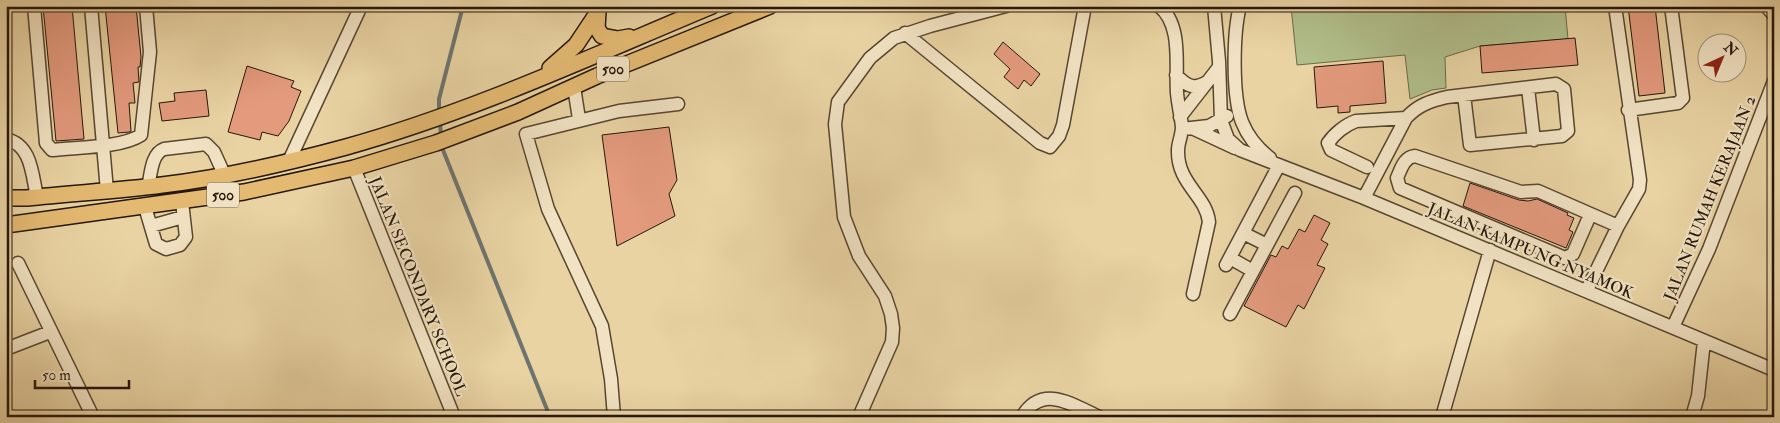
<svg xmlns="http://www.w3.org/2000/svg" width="1780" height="423" font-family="'IM FELL Double Pica',serif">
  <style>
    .green { fill: #b0be8a; stroke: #6b6a4a }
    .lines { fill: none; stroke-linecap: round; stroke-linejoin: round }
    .stream { stroke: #6d756f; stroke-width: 4 }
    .building { fill: #e39a7d; stroke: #26170a }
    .minor-casing { stroke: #574630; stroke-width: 15 }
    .major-casing { stroke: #26170a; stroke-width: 18 }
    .minor { stroke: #f1e2c3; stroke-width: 12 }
    .major { stroke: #e4ba72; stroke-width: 15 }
    .labels { text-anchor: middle; stroke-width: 4.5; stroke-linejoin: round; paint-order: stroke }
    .shield { fill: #f1e2c3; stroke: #635442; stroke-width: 1 }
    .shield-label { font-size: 15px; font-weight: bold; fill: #26170a }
    .street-label { font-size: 16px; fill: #26170a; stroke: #f1e2c3 }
  </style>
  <rect width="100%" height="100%" fill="#e9d3a3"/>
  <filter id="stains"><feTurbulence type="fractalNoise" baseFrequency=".004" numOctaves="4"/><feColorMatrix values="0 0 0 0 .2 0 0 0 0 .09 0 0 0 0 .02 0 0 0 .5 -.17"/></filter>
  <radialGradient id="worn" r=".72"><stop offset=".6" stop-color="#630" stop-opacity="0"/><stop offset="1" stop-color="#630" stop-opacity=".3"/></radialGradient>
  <!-- green -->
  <path class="green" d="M1291 6H1565L1568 39 1480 46 1445 57 1446 88 1432 90 1410 99 1405 55 1297 65Z"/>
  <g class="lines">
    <!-- stream -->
    <path class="stream" d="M439 113V99L463 6
      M440 120 441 138
      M441 145 550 417"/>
  </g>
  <!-- building -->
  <path class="building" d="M43 6H72L84 139 56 141Z
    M105 6H136L141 57 140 67H138L139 82 133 83 135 103H129L131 131 129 132 118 133Z
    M1628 6H1655L1665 93 1639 96Z
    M1575 38 1578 65 1482 73 1480 46Z
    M1003 42 1040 74 1031 86 1024 80 1018 89 1004 77 1010 69 994 54Z
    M1383 61 1386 103 1350 106V112L1338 113V106L1317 108 1314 67Z
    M247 66 294 81 291 87 301 91 289 121 278 136 262 132 260 140 228 132Z
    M206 90 209 116 162 121 159 103 175 101 174 93Z
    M669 127 677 180 669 194 675 216 617 246 602 135Z
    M1470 183 1519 200 1528 201 1537 199 1568 213 1567 215 1574 218 1569 230 1573 232 1566 248 1463 206Z
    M1314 215 1330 223 1321 240 1328 244 1317 265 1325 268 1304 309 1298 305 1286 327 1244 306 1271 255 1276 257 1282 246 1288 249 1299 229 1305 232Z"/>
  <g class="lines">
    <defs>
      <path id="minor" d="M34 6 46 143 52 150C77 147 121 148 141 135L150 52 146 6
        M91 6 107 191
        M1159 6C1183 25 1175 67 1177 93 1178 105 1181 116 1182 127 1182 135 1178 143 1178 150 1177 184 1206 195 1209 222L1193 294
        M1214 6 1219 61 1221 120 1228 139 1240 150 1364 198 1774 370
        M1240 6C1233 33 1232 96 1242 122 1248 137 1257 148 1270 158
        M1766 6 1774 15
        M905 33 1040 143 1050 147 1059 136 1063 125 1085 6
        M1176 75C1187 86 1193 90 1207 82
        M574 87 579 119
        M1528 88 1534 140
        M1628 110 1678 103 1683 98 1671 6
        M1180 117 1219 67
        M1192 128 1235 148
        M1182 129 1209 126 1227 116
        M6 139C32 145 32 175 37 197
        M289 161 361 6
        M1367 167 1331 150 1328 143C1334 134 1345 125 1356 121L1406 118
        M354 168 454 417
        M148 187C151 175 151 154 164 149L206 144 214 152 224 174
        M1364 198 1406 118C1418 105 1430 101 1447 97L1556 84 1564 89 1568 131 1562 136 1470 145 1464 95
        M145 207 156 244 166 249 180 245 186 237 182 202
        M1590 215 1573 254 1565 258 1400 188 1397 178C1401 169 1404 157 1415 156L1521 192 1538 191 1618 226
        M151 226 183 217
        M1243 233 1267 245
        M1230 258 1253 271
        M18 263 93 417
        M1226 265 1279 165
        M1587 290 1618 226 1639 189 1640 180 1615 6
        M1230 314 1295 193
        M1673 327 1709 249 1774 81
        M6 349 50 332
        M614 417 611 379 602 326 548 209 526 134 619 111 678 104
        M859 417 892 342 893 328 891 314 885 296 859 256 844 217 835 124 838 102 870 58 894 38 930 26 1006 6
        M1022 417C1042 383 1073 405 1099 417
        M1442 417 1490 250
        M1692 417 1698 396 1704 341"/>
      <path id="major" d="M598 12 597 28 602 36 618 39 629 37
        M550 68 576 45 598 12
        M6 198H27C72 193 117 191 162 185 223 178 287 163 346 147 472 112 592 56 712 6
        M6 225 244 192 354 168 436 143 518 112 597 76 770 6"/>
    </defs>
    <!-- minor casing -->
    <use href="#minor" class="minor-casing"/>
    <!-- major casing -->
    <use href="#major" class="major-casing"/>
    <!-- minor -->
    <use href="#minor" class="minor"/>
    <!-- major -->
    <use href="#major" class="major"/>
  </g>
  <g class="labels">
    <!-- shield labels -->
    <g class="shield">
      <rect x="597" y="56.5" width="32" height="25" rx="4"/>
      <rect x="207" y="182.5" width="32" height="25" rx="4"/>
    </g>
    <g class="shield-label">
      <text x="613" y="74">500</text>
      <text x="223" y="200">500</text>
    </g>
    <!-- street labels -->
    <g class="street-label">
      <text transform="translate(1709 198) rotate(-68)" y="6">JALAN RUMAH KERAJAAN 2</text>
      <text transform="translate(1531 250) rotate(23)" y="6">JALAN KAMPUNG NYAMOK</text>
      <text transform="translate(419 286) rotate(68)" y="6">JALAN SECONDARY SCHOOL</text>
    </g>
  </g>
  <!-- margin -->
  <rect width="1780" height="423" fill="none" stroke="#e9d3a3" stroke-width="25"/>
  <rect x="8" y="8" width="1765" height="408" fill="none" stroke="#26170a" stroke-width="2.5"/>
  <rect x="12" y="12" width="1755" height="398" fill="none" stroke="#26170a"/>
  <!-- north arrow -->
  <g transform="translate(1722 58) rotate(44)"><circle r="24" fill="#f1e2c3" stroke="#a09179"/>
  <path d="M0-4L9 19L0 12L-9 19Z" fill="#8f2418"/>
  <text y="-8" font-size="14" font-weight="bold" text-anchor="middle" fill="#26170a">N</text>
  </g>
  <!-- scale -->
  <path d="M35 380v8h94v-8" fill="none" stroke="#26170a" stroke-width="2.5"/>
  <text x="42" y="380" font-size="15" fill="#26170a" stroke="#f1e2c3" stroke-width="4" paint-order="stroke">50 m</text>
  <rect width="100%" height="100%" filter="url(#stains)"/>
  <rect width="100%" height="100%" fill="url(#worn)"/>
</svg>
